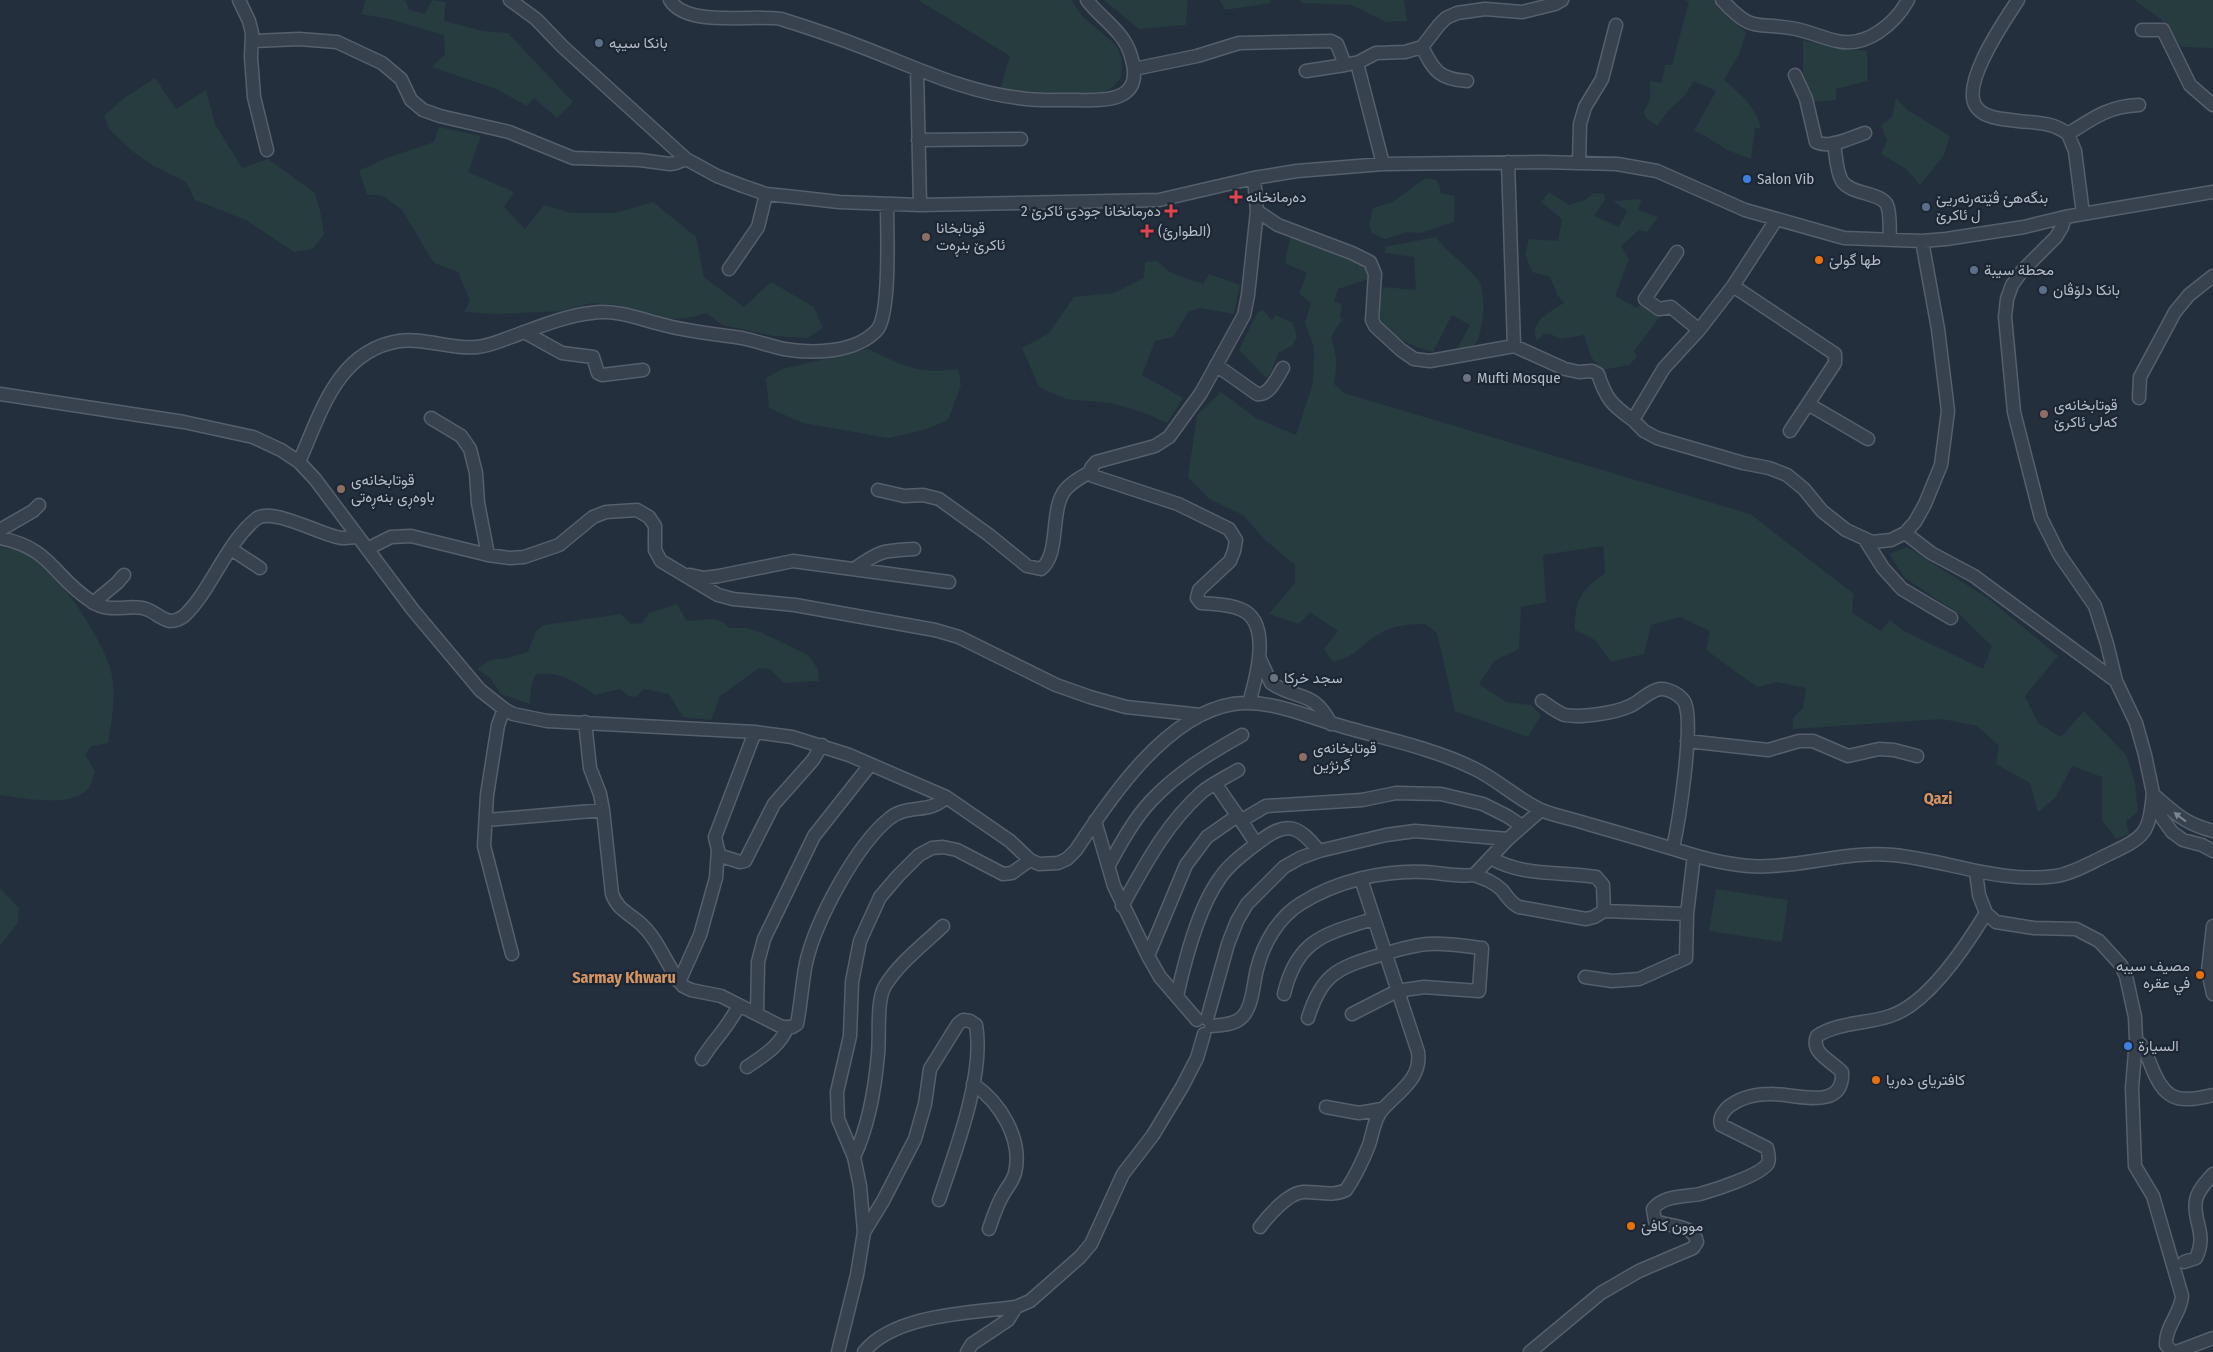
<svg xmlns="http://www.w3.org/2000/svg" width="2213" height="1352" font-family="'Fira Sans Condensed',Vazirmatn,sans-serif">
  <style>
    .green { fill: #263c3f }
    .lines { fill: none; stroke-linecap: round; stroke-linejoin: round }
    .minor-casing { stroke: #565f6c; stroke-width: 15 }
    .minor { stroke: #38414e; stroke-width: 12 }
    .oneway { fill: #7c8592 }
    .service-dot { fill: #5c6f8a; stroke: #1d2633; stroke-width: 2 }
    .shop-dot { fill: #3f7fe0; stroke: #1d2633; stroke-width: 2 }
    .health-dot { fill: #e0444e; stroke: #1d2633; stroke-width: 2 }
    .education-dot { fill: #8d6e63; stroke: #1d2633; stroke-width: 2 }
    .food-dot { fill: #e8710a; stroke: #1d2633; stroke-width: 2 }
    .worship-dot { fill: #6b7280; stroke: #1d2633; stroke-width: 2 }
    .labels { text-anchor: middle; stroke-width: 4.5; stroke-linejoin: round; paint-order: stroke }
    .poi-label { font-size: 15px; fill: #b4bcc9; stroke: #1d2633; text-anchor: start }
    .neighbourhood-label { font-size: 16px; font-weight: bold; fill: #d59563; stroke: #1d2633 }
  </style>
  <rect width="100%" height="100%" fill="#242f3e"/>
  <!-- green -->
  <path class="green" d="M366 0H402L406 1 409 10 425 14 432 0 446 2 444 21 483 31 508 33 573 102 557 118 534 98 527 106 496 89 432 67 445 54 444 35 389 19 361 14Z
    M918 0H1071L1083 17 1116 45 1122 59 1121 78 1112 88 1098 95 1000 90 1010 56Z
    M1104 0H1188L1186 25 1139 29Z
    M1220 0H1271L1270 3 1225 10Z
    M1300 0H1404L1407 21 1386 22 1352 5 1301 3Z
    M1685 0H1713L1728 17 1746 32 1740 52 1724 80C1741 94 1755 106 1761 128H1755L1751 159 1727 150 1707 137 1694 131 1716 91 1694 81 1685 95 1668 111 1657 126 1646 118 1644 112 1650 99V81L1662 83 1665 65H1672L1689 2Z
    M2134 0H2213V48L2181 47 2162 20Z
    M1803 40 1838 48 1867 51V81L1836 89V100L1812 102 1803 76Z
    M155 78 176 109 206 90 215 124 242 168 268 159 314 192 320 210 324 234 313 249 294 252 246 220 195 200 186 182 152 165 132 151 110 130 104 116 124 98Z
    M1896 98 1909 111 1950 136 1944 155 1920 185 1905 168 1881 154 1887 141 1881 126 1892 117Z
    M439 127 481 136 468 172 514 192 504 207 525 229 544 205 571 213H615L653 202 696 237 704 277 744 307 771 282 814 307 823 328 807 338 773 336 722 325 707 313 693 317 664 320 617 305 592 303 561 311 497 314 464 312 470 301 458 272 434 263 402 210 383 196 367 194 359 171 384 159 434 142Z
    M1425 178 1436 180 1440 187V193L1455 196 1454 222 1420 233 1407 232 1385 239 1372 233 1369 225 1373 208 1393 202Z
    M1549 192 1569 205 1585 200 1594 193 1604 194 1605 200 1594 216 1619 227 1627 211 1613 201 1642 199 1638 210 1658 217 1647 232 1639 230 1621 246 1629 259 1615 296 1637 308 1642 304 1662 314 1634 351 1637 357 1629 365 1602 370 1591 357 1584 335 1561 339 1550 334H1544L1537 341C1527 323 1551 311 1564 303L1558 296 1550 277 1532 272 1525 254 1529 239 1558 241 1562 219 1541 202Z
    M1436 237C1448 254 1466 264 1479 281 1486 292 1484 336 1474 345 1471 348 1464 350 1460 352L1458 347 1470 325 1452 315 1433 352C1410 346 1392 336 1376 319L1383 287 1416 290 1414 257 1385 253V247Z
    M1290 238 1349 255 1366 266 1369 279 1338 289 1334 301 1342 305 1340 318 1343 319C1325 343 1333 334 1336 359 1337 367 1335 376 1334 384L1344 393 1750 514 1854 594 1852 613 1881 631 1890 620 1904 631 1983 669 1992 646 1959 614 1905 578 1889 554 1907 547 1989 599 2058 656 2025 696 2038 723 2061 737 2084 711 2126 755 2135 783 2138 812 2126 821 2129 834 2116 839 2102 820V777L2072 766 2056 797 2038 812 2030 783 1996 764 1999 746 1977 726 1942 719 1793 729V718L1803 708 1806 688 1777 682 1757 687 1706 650 1710 631 1680 617 1651 625 1644 654 1611 662 1595 640 1575 630C1574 603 1581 588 1605 574L1603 546 1543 555 1546 602 1521 607 1519 649 1494 661 1479 684 1506 702 1531 705 1541 715 1528 737 1455 711 1437 633 1425 624C1407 624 1388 626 1373 638 1356 650 1355 656 1333 662L1324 649 1338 631 1310 612 1299 624 1269 614 1295 583V565L1265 540 1243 515 1209 499 1188 477 1197 415 1221 392 1256 418 1296 435 1313 383 1314 347 1305 323 1311 303 1299 293 1307 273 1285 263Z
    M1157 261 1171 273 1203 284 1209 274 1240 285 1234 314 1200 308 1188 312 1173 337 1155 341 1142 375 1183 398 1167 423 1145 413 1111 403 1066 399 1039 387 1022 348 1048 334 1074 297 1114 293 1144 278 1145 262Z
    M1263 310 1272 320 1276 315 1293 323 1297 337 1292 346 1278 353 1272 371 1266 378 1239 350 1257 313Z
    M868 349C905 366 915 374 958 369L961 385 948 420 924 430 888 438 803 423 769 408 766 378 782 369Z
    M0 547C9 549 18 550 26 554 56 567 100 636 110 667 117 691 112 719 108 743L92 746 85 754 95 772C93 777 91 786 87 790 68 808 24 798 0 795Z
    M677 604 686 620C706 623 713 612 730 628H746L760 632 808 655 818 669 819 681 784 683 770 669 759 668 720 696 711 720 683 717 669 694 644 689 636 697 629 696 620 689 595 695C575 682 559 670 535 675L531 688 530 704 501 694 490 678 477 669 490 660 508 658 528 652 536 631 544 625 621 614 631 624 642 623 649 613Z
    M0 888 19 908 18 922 0 946Z
    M1716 889 1788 900 1782 942 1709 931Z"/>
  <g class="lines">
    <defs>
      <path id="minor" d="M239 0 249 21 252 33 251 57 254 97 267 150
        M510 0 536 19 563 47 686 159 717 176 743 186 766 194 795 197 839 202 920 205 1159 200 1254 178 1297 171 1383 164 1542 162 1617 164 1657 171 1745 210 1844 238 1922 241 1946 239 2024 227 2065 217 2213 192
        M670 0C687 28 754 14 781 19 810 28 839 38 867 49 916 68 966 92 1019 98 1038 101 1057 100 1076 100 1108 101 1145 101 1131 56 1124 31 1101 19 1087 0
        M1722 0C1754 35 1756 21 1796 29 1810 32 1823 38 1837 41 1866 48 1895 24 1908 0
        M2018 0C2005 20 1957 88 1978 109 1987 119 2005 119 2018 121 2036 123 2053 122 2068 134L2075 151 2083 214
        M2142 30H2163L2190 85 2213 105
        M253 41 299 39 337 42 382 63 401 79 411 100 423 110 440 116 509 132 573 158 640 160 670 164 676 163 686 159
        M1422 47C1434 71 1439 79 1467 81
        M917 69 920 205
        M1134 69 1197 56 1239 43 1331 41 1337 44 1345 65 1359 62
        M1306 71 1345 65
        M1795 75 1806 99 1816 142C1830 149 1852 137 1865 133
        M2068 134C2093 118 2109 106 2139 105
        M918 140 1021 139
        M1834 143C1836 155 1836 171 1842 181 1851 195 1881 192 1887 205 1891 214 1889 230 1890 240
        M1508 162 1514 346
        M1579 163 1580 124 1585 107 1602 79 1616 25
        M1383 164 1358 67 1359 62 1376 53 1405 52 1422 47 1439 25 1446 18 1457 13 1485 9 1522 12 1555 4 1562 0
        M1257 211 1278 225 1352 253 1370 262 1375 274 1372 320 1375 326 1401 350 1414 359 1430 361 1514 346 1565 369 1579 372 1592 371 1598 374C1606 399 1612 405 1633 420L1664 368 1699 330 1733 286 1776 220
        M2065 217 2062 227 2056 237 2022 271 2012 285 2007 299 2005 317 2014 412 2041 518 2059 554 2095 606 2107 644 2116 681 2136 723 2145 755 2153 793 2162 818 2172 832 2183 840 2202 845 2213 851
        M1677 252 1645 299 1659 309 1671 307 1699 330
        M729 269 758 227 766 194
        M1733 286 1835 354V363L1790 431
        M524 332 562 353 593 357 598 373 602 375 643 370
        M1216 365 1257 394C1270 396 1277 377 1283 368
        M0 394 184 422 253 437 281 450 299 462 315 479 413 610 480 690 504 709 513 714 547 721 755 732 792 737 849 755 946 797 1010 841 1030 860 1039 864 1058 863 1067 859 1076 850C1110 798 1166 715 1233 704 1269 699 1300 714 1334 724 1380 738 1430 747 1473 768 1497 779 1517 799 1541 810 1555 816 1573 819 1588 824 1623 834 1658 844 1693 855 1717 862 1747 868 1771 866 1812 864 1852 851 1893 855 1947 860 2000 884 2056 876 2074 873 2090 863 2107 855 2144 837 2149 836 2153 793
        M2139 398 2140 377 2175 312 2189 295 2213 276
        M1808 404 1868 439
        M431 418 461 436 470 449 476 473 478 503 488 555
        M1633 420 1644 431 1657 438 1743 463 1769 468 1787 475 1804 489 1822 511 1846 530 1872 542 1891 540 1905 533 1915 522 1925 504 1941 465 1948 411 1938 329 1922 241
        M299 462C321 413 337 351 399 341 424 337 452 350 477 347 489 346 500 341 511 337 536 328 564 316 591 313 616 309 640 319 664 325 689 332 716 334 742 338 756 341 770 346 784 349 813 354 856 353 877 330 891 314 887 229 887 205
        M878 490 904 496 923 495 939 499 989 535 1027 566 1041 569C1061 554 1049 508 1066 489 1073 481 1083 476 1092 471
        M0 530 33 511 39 505
        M1905 533 1931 553 1974 576 2116 681
        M0 538C52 548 53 577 91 601 111 615 129 603 146 609 155 612 161 619 170 621 175 621 180 619 184 616 211 591 226 543 256 519 272 506 322 536 342 538 347 538 353 537 358 537
        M1864 538 1883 568 1902 589 1951 618
        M231 549 260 568
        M367 549 391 537 411 536 488 555 510 558 524 557 559 545 593 517 606 512 637 510 649 517 655 526V550L661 561 718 595 733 599 795 605 935 630 959 637 1056 685 1090 697 1126 707 1201 715
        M854 569C881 550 882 551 914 549
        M690 575 704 578 719 576 793 561 949 582
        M93 603 117 583 124 575
        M1260 659 1271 683C1298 701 1313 689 1331 724
        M1542 701C1549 706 1558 713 1565 715 1581 718 1615 713 1630 706 1640 702 1648 691 1660 689 1668 688 1681 695 1685 703 1694 726 1679 821 1673 848
        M1249 703C1256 679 1273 621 1240 609 1229 604 1213 604 1201 603L1197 598 1199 590 1230 561 1234 551 1236 540 1229 529 1178 504 1093 476 1091 468 1096 462 1155 446 1169 437 1201 393 1244 315 1248 295 1257 211 1254 178
        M504 709 498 725 487 795 484 846 512 954
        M585 722 590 768 600 794 603 810 612 894C618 910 629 913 641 924 660 941 667 968 683 986L691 990 721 996 782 1027H792L797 1024C801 1004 802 983 806 963 816 920 856 845 890 818 906 804 932 814 946 797
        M1687 741 1768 750 1799 741H1813L1848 756 1879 749 1894 750 1917 756
        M1216 784C1229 805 1244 823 1256 844
        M2154 795C2176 814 2184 823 2213 831
        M487 820 603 810
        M1242 820 1266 806 1362 800 1396 793 1441 794 1483 804 1507 816 1522 826
        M1095 821 1114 886 1148 956 1160 977 1197 1020
        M718 855 740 862 745 861 774 804 813 760 822 745
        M1491 858C1523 877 1561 871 1596 877L1603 885 1604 911
        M1109 865C1121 843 1134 819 1151 801 1177 773 1210 753 1242 735
        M1976 872 1979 895 1986 913 1996 922 2034 928 2076 929 2099 941 2121 965 2126 976 2135 1017 2136 1040 2132 1088 2135 1166 2153 1196 2182 1296C2181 1313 2165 1327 2166 1345L2172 1351 2176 1352 2213 1338
        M1474 875C1485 879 1494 882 1502 890 1508 897 1510 903 1519 907L1586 919 1594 917 1604 911 1687 914
        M1122 906C1145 865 1166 824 1202 792 1212 784 1226 777 1238 770
        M2213 926 2208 971 2213 994
        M1148 956 1186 865 1207 837 1237 816
        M1585 977 1612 981 1639 979 1686 958 1687 914 1694 855
        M679 982 700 935 716 878 718 850 715 837 755 732
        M1284 994C1297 939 1325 934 1373 919
        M1177 996C1185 960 1198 908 1220 878 1229 864 1246 852 1259 842 1287 820 1298 825 1319 851
        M757 1013 758 962 764 939 814 836 870 765
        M1308 1018C1321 976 1336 968 1377 956 1394 951 1411 945 1429 944 1446 943 1465 946 1482 948L1479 991 1424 987 1397 991 1352 1014
        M1207 1019 1228 944 1237 921 1247 904 1284 867 1300 858 1319 851 1386 835 1415 831 1508 839
        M1211 1026C1220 1025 1232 1025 1240 1019 1253 1009 1253 984 1257 969 1263 944 1278 918 1300 904 1336 881 1383 870 1425 872 1442 873 1457 877 1474 875L1508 839 1541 810
        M2136 1040C2144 1046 2146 1053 2150 1063 2164 1100 2176 1104 2213 1095
        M702 1059C715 1038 728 1028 739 1005
        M747 1067C763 1056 780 1046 787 1028
        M973 1084C1000 1102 1023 1139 1015 1173 1013 1181 1008 1186 1004 1193 997 1204 993 1217 989 1229
        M1326 1107 1359 1113 1382 1109
        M854 1157C869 1125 875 1089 878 1054 880 1036 876 1001 885 986 899 963 924 944 943 926
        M1260 1227C1268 1216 1288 1193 1303 1192 1318 1191 1332 1197 1346 1190 1355 1177 1363 1160 1369 1145 1373 1133 1374 1118 1383 1109 1398 1092 1422 1079 1418 1052L1361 879
        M864 1232 883 1201 915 1139 925 1104 930 1069 958 1024 963 1020 970 1021 976 1025C985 1075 955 1152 939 1200
        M2184 1262 2196 1258C2208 1233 2192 1221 2196 1200 2198 1190 2206 1182 2213 1174
        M838 1352 857 1275 864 1232 860 1186 854 1157 838 1119 837 1092 850 1036 852 982 860 941 880 897 898 876 919 855 932 848 943 847 957 850 1003 874 1012 873 1030 860
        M864 1352C894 1314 971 1313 1016 1307L1030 1301 1080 1257 1091 1244 1123 1174 1153 1135 1182 1087 1197 1058 1204 1034
        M967 1352 972 1344 1008 1320 1016 1307
        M1530 1352 1601 1293 1639 1271 1693 1248 1697 1242C1694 1224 1669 1227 1655 1221L1653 1209C1663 1195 1685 1197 1700 1194 1714 1190 1762 1175 1768 1163 1770 1158 1768 1152 1767 1148L1721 1125C1719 1118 1722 1114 1727 1108 1739 1098 1755 1094 1770 1094 1793 1093 1844 1113 1842 1072 1832 1061 1810 1053 1817 1036 1839 1022 1866 1024 1890 1016 1928 1004 1966 946 1986 913"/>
    </defs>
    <!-- minor casing -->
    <use href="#minor" class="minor-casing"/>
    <!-- minor -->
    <use href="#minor" class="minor"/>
  </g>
  <!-- one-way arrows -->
  <defs><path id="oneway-solid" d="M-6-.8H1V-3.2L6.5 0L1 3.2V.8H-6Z" transform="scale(1.25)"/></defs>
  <use class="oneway" href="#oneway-solid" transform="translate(2180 817) rotate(-143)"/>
  <!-- markers -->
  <g class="service-dot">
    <circle cx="599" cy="43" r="5"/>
    <circle cx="1926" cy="207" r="5"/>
    <circle cx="1974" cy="270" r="5"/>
    <circle cx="2043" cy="290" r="5"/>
  </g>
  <g class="shop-dot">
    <circle cx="1747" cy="179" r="5"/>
    <circle cx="2128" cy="1046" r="5"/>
  </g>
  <g class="health-dot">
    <path d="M1233.5 189.5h5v5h5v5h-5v5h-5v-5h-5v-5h5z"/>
    <path d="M1168.5 203.5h5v5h5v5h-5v5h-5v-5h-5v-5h5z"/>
    <path d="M1144.5 223.5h5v5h5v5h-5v5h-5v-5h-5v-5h5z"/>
  </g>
  <g class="education-dot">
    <circle cx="926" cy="237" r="5"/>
    <circle cx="2044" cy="414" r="5"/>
    <circle cx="341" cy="489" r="5"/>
    <circle cx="1303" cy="757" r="5"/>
  </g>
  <g class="food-dot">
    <circle cx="1819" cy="260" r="5"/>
    <circle cx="2200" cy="975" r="5"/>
    <circle cx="1876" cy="1080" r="5"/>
    <circle cx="1631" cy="1226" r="5"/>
  </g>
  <g class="worship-dot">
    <circle cx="1467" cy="378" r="5"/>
    <circle cx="1274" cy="678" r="5"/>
  </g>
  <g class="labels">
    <!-- poi labels -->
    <g class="poi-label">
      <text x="609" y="48">بانکا سیپە</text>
      <text x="1757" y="184">Salon Vib</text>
      <text x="1246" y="202">دەرمانخانە</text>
      <text x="1936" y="203">بنگەهێ ڤێتەرنەریێ<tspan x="1936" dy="17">ل ئاکرێ</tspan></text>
      <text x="1161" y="216" text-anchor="end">دەرمانخانا جودی ئاکرێ 2</text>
      <text x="936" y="233">قوتابخانا<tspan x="936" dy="17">ئاکرێ بنڕەت</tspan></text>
      <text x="1158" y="236">(الطوارئ)</text>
      <text x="1829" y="265">طها گولێ</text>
      <text x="1984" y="275">محطة سيبة</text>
      <text x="2053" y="295">بانکا دلۆڤان</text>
      <text x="1477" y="383">Mufti Mosque</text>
      <text x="2054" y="410">قوتابخانەی<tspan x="2054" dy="17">کەلی ئاکرێ</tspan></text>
      <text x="351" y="485">قوتابخانەی<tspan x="351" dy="17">باوەڕی بنەڕەتی</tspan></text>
      <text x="1284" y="683">سجد خركا</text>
      <text x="1313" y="753">قوتابخانەی<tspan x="1313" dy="17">گرنژین</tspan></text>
      <text x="2190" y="971" text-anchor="end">مصيف سيبه<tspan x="2190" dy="17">في عقره</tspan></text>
      <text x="2138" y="1051">السيارة</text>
      <text x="1886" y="1085">کافتریای دەریا</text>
      <text x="1641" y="1231">موون کافێ</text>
    </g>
    <!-- neighbourhood labels -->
    <g class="neighbourhood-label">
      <text x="1938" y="804">Qazi</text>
      <text x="624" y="983">Sarmay Khwaru</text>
    </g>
  </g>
</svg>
